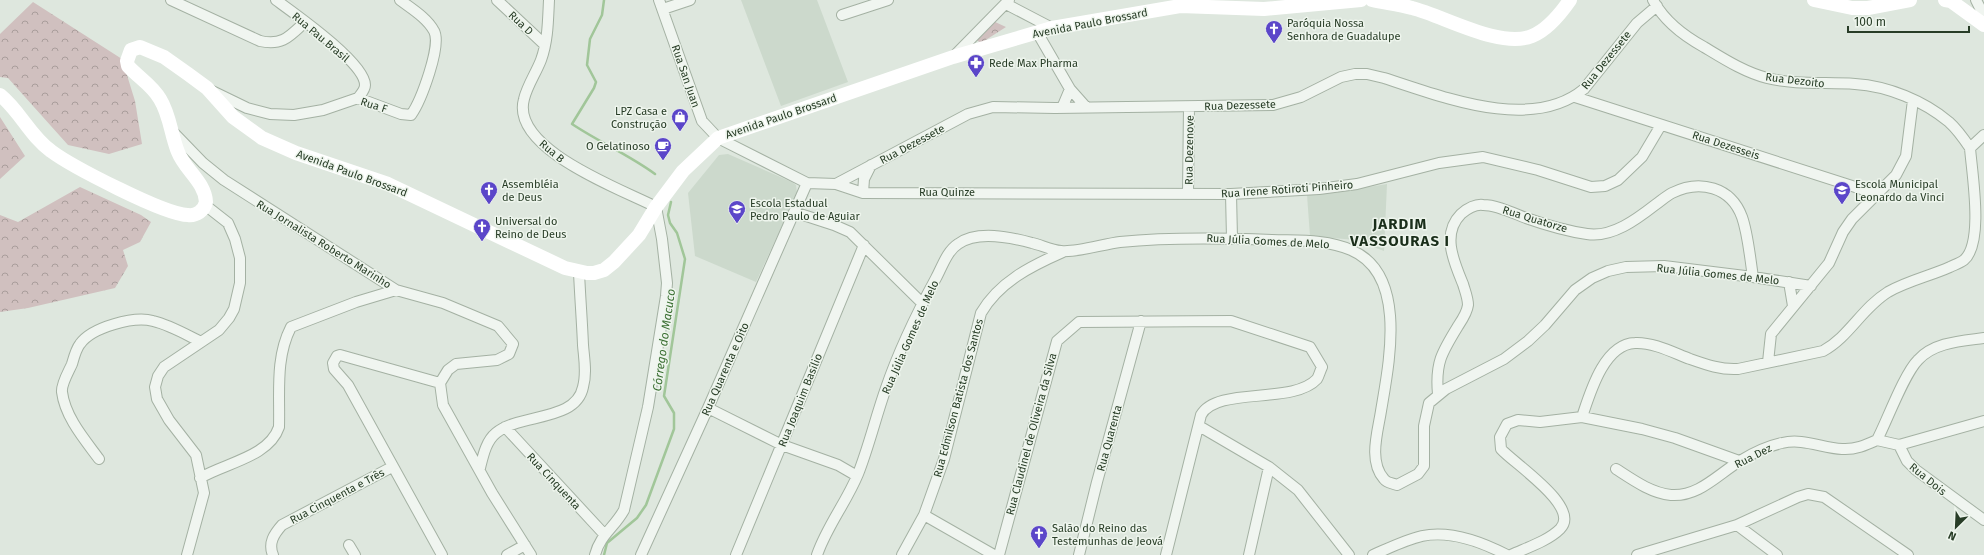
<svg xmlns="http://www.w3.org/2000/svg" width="1984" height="555" font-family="'Fira Sans',sans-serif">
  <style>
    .built { fill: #ccd9cc }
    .forest { fill: url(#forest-crowns) }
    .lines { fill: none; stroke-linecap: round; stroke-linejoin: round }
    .stream { stroke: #a1c699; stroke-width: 2.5 }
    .minor-casing { stroke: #a4b1a3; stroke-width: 12 }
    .minor { stroke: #f0f5f0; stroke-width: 10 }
    .secondary { stroke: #fff; stroke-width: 14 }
    .labels { text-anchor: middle; stroke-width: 3; stroke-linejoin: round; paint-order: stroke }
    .street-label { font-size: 11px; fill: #283d27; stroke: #eef5ed }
    .poi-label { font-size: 11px; fill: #283d27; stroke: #eef5ed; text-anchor: start }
    .water-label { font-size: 12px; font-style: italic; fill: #3b6f33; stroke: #eef5ed }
    .district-label { font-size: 15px; font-weight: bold; letter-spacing: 1px; fill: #1a2e1a; stroke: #eef5ed }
  </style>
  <defs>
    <pattern id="forest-crowns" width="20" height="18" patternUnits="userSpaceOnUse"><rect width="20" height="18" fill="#d0c0bf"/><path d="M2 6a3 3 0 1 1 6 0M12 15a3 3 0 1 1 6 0" fill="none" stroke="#a99d9b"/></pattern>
  </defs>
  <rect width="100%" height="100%" fill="#dee7de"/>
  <!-- built -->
  <path class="built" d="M741 0H817L848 82 781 106Z
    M728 154 792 182 796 185 797 193 756 282 695 256 688 193 719 155Z
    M1387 184 1384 251 1355 240 1310 236 1307 195 1332 193Z"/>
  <!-- forest -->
  <path class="forest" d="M33 2 122 59 135 101 142 144 109 154 68 145 8 78 0 77V34Z
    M993 21 1006 27 981 43 975 39Z
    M0 117 25 156 0 179Z
    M80 187 141 215 151 222 140 242 123 250 128 266 115 288 28 308 0 312V215L18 222Z"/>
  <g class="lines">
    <!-- stream -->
    <path class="stream" d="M604 0 602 15 590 39 587 65 596 82 594 88 572 124C599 142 629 155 655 174
      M604 555 607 543 637 518 646 505 674 429V413L664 396 685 259 677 233 670 223 668 215 671 202"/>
    <defs>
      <path id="minor" d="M171 0 260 41C282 46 289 37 305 22
        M276 0C295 14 365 63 365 85 365 90 361 94 358 98
        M497 0 545 45
        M549 0C548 20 548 41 541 60 536 73 527 86 524 99 510 149 621 189 656 207L662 239 667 283 666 296 648 407 624 510C614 528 600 535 595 555
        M659 0 702 121 718 138 807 183 836 184 863 193 1231 194 1319 189 1357 184 1439 163 1483 157 1538 170 1591 187 1605 186 1618 180 1642 157 1661 125
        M1653 0C1664 21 1684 36 1704 47 1724 59 1744 72 1767 78 1795 85 1826 82 1855 84 1888 86 1924 101 1949 122 1958 130 1964 139 1970 148
        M1976 0 1984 16
        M1006 4 1052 28
        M663 9 690 0
        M842 15 888 0
        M1037 32 1070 89 1086 107
        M955 55 1009 0
        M212 91 247 108 270 114 294 115 323 110 358 98 401 114 411 115C421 101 442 45 434 31 427 18 412 9 400 0
        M1575 97 1877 194
        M1062 108 1070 89
        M173 132 203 163 224 180 396 290 443 303 498 326 513 344 509 354 497 360 456 364 448 370 440 383 443 405 492 493 531 555
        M1970 148 1984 135
        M836 184 968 114 993 107 1055 108 1273 105 1301 97 1341 77 1355 74H1367L1384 78C1441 96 1531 133 1584 89L1637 23 1657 6
        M863 193 864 179 871 165
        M1188 193 1189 107
        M1231 194 1232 238
        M794 212 834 225 850 232 922 303
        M1789 282 1793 306
        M1768 362 1771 334 1829 263 1843 232 1852 219 1896 175 1906 156 1913 100
        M440 383 340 355 337 356 333 363 334 369 348 385 442 555
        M1438 394C1435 363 1442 352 1458 326 1462 320 1467 313 1468 305 1468 298 1465 291 1463 284 1454 262 1441 234 1461 214 1467 209 1475 204 1483 205 1497 205 1513 213 1526 218 1546 225 1566 231 1587 234 1612 238 1637 219 1655 205 1661 201 1666 196 1672 193 1700 179 1731 187 1742 217 1748 234 1750 258 1753 277
        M708 408 782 445 838 465 857 476
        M1582 417C1590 393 1604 344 1635 343 1653 342 1674 353 1690 359 1707 365 1721 370 1738 369L1823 351C1849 337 1862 308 1888 292 1907 281 1930 276 1950 267 1954 265 1960 263 1964 260 1984 243 1972 174 1970 148
        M1199 426 1269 467 1298 490 1349 555
        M505 427 604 534
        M1877 440C1887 421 1904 374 1918 360 1934 342 1962 341 1984 338
        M1877 440 1899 445 1984 421
        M1899 445 1907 461 1916 470 1984 520
        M99 459C85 440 65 417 62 392 61 384 69 371 72 364 74 357 76 349 80 344 92 327 134 316 153 321 170 325 185 334 201 342
        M480 468C483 456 486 441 496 433 520 413 576 422 583 387 587 373 584 358 583 345 582 320 580 296 579 272
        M1616 469C1633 480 1651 493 1671 495 1699 497 1718 474 1740 461 1753 453 1768 446 1782 443 1803 438 1822 448 1842 449 1855 450 1866 445 1877 440
        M200 478C225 463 269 457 279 427 280 393 275 358 291 327L356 302 396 290
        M924 515 994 555
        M1737 525 1777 555
        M349 545 355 555
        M187 555 204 493 196 455 169 420 157 399 155 387 158 376 164 367 219 330 229 318 234 309 240 283V258L235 239 228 223 205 205
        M273 555C268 543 274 534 282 525L392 467
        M507 555 525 545
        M641 555 708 408 807 183
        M736 555 864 245
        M817 555C827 526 846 503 858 474 869 446 876 416 886 388 899 350 917 313 936 278 942 267 947 251 958 244 977 230 1010 237 1032 243 1041 245 1051 250 1061 251 1074 253 1104 244 1120 242 1171 237 1221 238 1272 240 1298 241 1326 239 1351 250 1408 274 1389 363 1381 411 1378 431 1368 461 1384 479 1387 483 1392 483 1397 485L1418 474 1424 466V426L1429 403 1446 389 1504 359 1528 341 1545 325 1575 290 1592 278 1608 271 1626 267 1664 266 1753 277 1811 286
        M902 555 924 515 944 459 981 313C999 282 1031 266 1063 252
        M999 555 1057 341 1079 322 1231 321 1310 347 1322 367C1320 371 1319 376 1317 379 1293 405 1217 386 1201 415L1166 555
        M1079 555 1097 482 1141 321
        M1249 555 1269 467
        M1373 555C1389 548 1405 540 1422 536 1450 530 1482 542 1507 555
        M1511 555C1526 548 1548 541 1560 529 1582 507 1513 463 1501 449L1500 437 1507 424 1518 420 1540 422 1582 417 1642 429 1675 438 1739 461
        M1637 555 1737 525 1798 497 1808 494 1824 497 1908 555"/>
    </defs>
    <!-- minor casing -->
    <use href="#minor" class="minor-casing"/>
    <!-- minor -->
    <use href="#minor" class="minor"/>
    <!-- secondary -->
    <path class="secondary" d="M1372 0C1385 3 1399 4 1412 8 1444 16 1500 49 1532 36 1547 30 1561 13 1570 0
      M1814 0 1852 8H1868L1910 0
      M1945 0 1951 1 1984 25
      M0 95C20 111 30 136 51 151 71 166 165 215 188 215 196 216 204 211 206 202 205 182 185 170 178 152 171 135 170 115 160 99 152 85 139 78 128 66L127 61 131 50 140 47 164 57 188 74 207 88 233 117 262 138 296 153 388 184 565 268 587 273H594L604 270 614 262 639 235 656 207 683 171 718 138 953 57 1052 28 1180 6 1264 9 1361 0"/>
  </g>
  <!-- icons -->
  <defs>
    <symbol id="church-pin" viewBox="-11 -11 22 30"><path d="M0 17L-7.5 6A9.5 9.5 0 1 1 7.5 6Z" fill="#5b46c9" stroke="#eef5ed"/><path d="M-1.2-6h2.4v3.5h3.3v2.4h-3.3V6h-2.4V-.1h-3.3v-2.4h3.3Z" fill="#fff"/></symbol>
    <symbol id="pharmacy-pin" viewBox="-11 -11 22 30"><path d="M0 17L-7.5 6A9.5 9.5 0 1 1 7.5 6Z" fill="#5b46c9" stroke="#eef5ed"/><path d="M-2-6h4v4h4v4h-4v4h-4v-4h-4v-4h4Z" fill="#fff"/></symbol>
    <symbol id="shop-pin" viewBox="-11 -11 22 30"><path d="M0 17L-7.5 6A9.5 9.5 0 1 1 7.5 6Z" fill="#5b46c9" stroke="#eef5ed"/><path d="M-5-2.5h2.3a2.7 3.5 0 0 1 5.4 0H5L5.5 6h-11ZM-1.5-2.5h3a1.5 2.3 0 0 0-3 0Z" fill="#fff"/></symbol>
    <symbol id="cafe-pin" viewBox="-11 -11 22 30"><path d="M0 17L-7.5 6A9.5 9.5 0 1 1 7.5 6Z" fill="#5b46c9" stroke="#eef5ed"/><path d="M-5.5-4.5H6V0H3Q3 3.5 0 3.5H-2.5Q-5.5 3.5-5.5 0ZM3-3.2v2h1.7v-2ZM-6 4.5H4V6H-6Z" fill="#fff"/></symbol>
    <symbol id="school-pin" viewBox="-11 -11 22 30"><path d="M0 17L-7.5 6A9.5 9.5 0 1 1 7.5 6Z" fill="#5b46c9" stroke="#eef5ed"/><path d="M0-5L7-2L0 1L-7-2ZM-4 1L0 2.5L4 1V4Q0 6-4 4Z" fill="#fff"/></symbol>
  </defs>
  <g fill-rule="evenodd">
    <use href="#church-pin" x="1264" y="19" width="20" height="27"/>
    <use href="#pharmacy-pin" x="966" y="53" width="20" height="27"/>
    <use href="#shop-pin" x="670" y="107" width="20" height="27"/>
    <use href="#cafe-pin" x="653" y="136" width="20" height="27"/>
    <use href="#church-pin" x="479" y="180" width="20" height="27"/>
    <use href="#school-pin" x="1832" y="180" width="20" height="27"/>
    <use href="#school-pin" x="727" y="199" width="20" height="27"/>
    <use href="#church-pin" x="472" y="217" width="20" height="27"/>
    <use href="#church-pin" x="1029" y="524" width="20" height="27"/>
  </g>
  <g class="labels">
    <!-- street labels -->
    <g class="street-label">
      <text transform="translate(521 23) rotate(43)" y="4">Rua D</text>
      <text transform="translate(1090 23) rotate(-11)" y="4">Avenida Paulo Brossard</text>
      <text transform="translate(321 37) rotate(40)" y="4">Rua Pau Brasil</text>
      <text transform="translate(1606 60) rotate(-51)" y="4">Rua Dezessete</text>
      <text transform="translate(686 76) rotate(71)" y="4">Rua San Juan</text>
      <text transform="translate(1795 80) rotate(7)" y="4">Rua Dezoito</text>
      <text transform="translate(374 105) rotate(18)" y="4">Rua F</text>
      <text transform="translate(1240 105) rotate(-2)" y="4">Rua Dezessete</text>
      <text transform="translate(781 116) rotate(-19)" y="4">Avenida Paulo Brossard</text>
      <text transform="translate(912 144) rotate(-28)" y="4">Rua Dezessete</text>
      <text transform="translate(1726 145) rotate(18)" y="4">Rua Dezesseis</text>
      <text transform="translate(1189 150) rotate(-89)" y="4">Rua Dezenove</text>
      <text transform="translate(552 151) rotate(40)" y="4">Rua B</text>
      <text transform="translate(352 173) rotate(20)" y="4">Avenida Paulo Brossard</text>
      <text transform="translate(1287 189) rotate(-4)" y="4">Rua Irene Rotiroti Pinheiro</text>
      <text x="947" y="196">Rua Quinze</text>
      <text transform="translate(1535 219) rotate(17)" y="4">Rua Quatorze</text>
      <text transform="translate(1268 241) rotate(3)" y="4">Rua Júlia Gomes de Melo</text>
      <text transform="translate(324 244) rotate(32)" y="4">Rua Jornalista Roberto Marinho</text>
      <text transform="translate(1718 274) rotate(6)" y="4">Rua Júlia Gomes de Melo</text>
      <text transform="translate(910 337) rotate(-66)" y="4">Rua Júlia Gomes de Melo</text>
      <text transform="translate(725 369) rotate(-66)" y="4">Rua Quarenta e Oito</text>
      <text transform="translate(958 398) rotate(-75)" y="4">Rua Edmilson Batista dos Santos</text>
      <text transform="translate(800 400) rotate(-68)" y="4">Rua Joaquim Basílio</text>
      <text transform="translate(1031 434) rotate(-75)" y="4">Rua Claudinel de Oliveira da Silva</text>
      <text transform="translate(1109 438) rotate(-75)" y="4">Rua Quarenta</text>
      <text transform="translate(1753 456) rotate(-27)" y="4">Rua Dez</text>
      <text transform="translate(1928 479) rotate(39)" y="4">Rua Dois</text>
      <text transform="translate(554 481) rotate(47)" y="4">Rua Cinquenta</text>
      <text transform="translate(337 496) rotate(-28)" y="4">Rua Cinquenta e Três</text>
    </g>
    <!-- poi labels -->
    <g class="poi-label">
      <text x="1287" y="27">Paróquia Nossa<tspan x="1287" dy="13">Senhora de Guadalupe</tspan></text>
      <text x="989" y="67">Rede Max Pharma</text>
      <text x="667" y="115" text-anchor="end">LPZ Casa e<tspan x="667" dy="13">Construção</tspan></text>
      <text x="650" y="150" text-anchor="end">O Gelatinoso</text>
      <text x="502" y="188">Assembléia<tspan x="502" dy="13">de Deus</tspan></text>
      <text x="1855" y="188">Escola Municipal<tspan x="1855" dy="13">Leonardo da Vinci</tspan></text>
      <text x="750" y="207">Escola Estadual<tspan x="750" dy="13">Pedro Paulo de Aguiar</tspan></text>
      <text x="495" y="225">Universal do<tspan x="495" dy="13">Reino de Deus</tspan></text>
      <text x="1052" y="532">Salão do Reino das<tspan x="1052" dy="13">Testemunhas de Jeová</tspan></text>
    </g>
    <!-- water labels -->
    <g class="water-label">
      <text transform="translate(664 340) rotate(-82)" y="4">Córrego do Macuco</text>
    </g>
    <!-- district labels -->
    <g class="district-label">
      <text x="1400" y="229">JARDIM<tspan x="1400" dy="17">VASSOURAS I</tspan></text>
    </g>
  </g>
  <!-- north arrow -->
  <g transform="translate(1956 527) rotate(204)" stroke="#eef5ed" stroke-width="3" paint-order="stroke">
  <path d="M0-3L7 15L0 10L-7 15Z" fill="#283d27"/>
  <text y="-6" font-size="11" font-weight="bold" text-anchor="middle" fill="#283d27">N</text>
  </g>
  <!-- scale -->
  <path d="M1848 26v6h121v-6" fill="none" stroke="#283d27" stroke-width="2"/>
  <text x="1854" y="26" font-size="12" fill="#283d27" stroke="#eef5ed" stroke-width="3" paint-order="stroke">100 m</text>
</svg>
